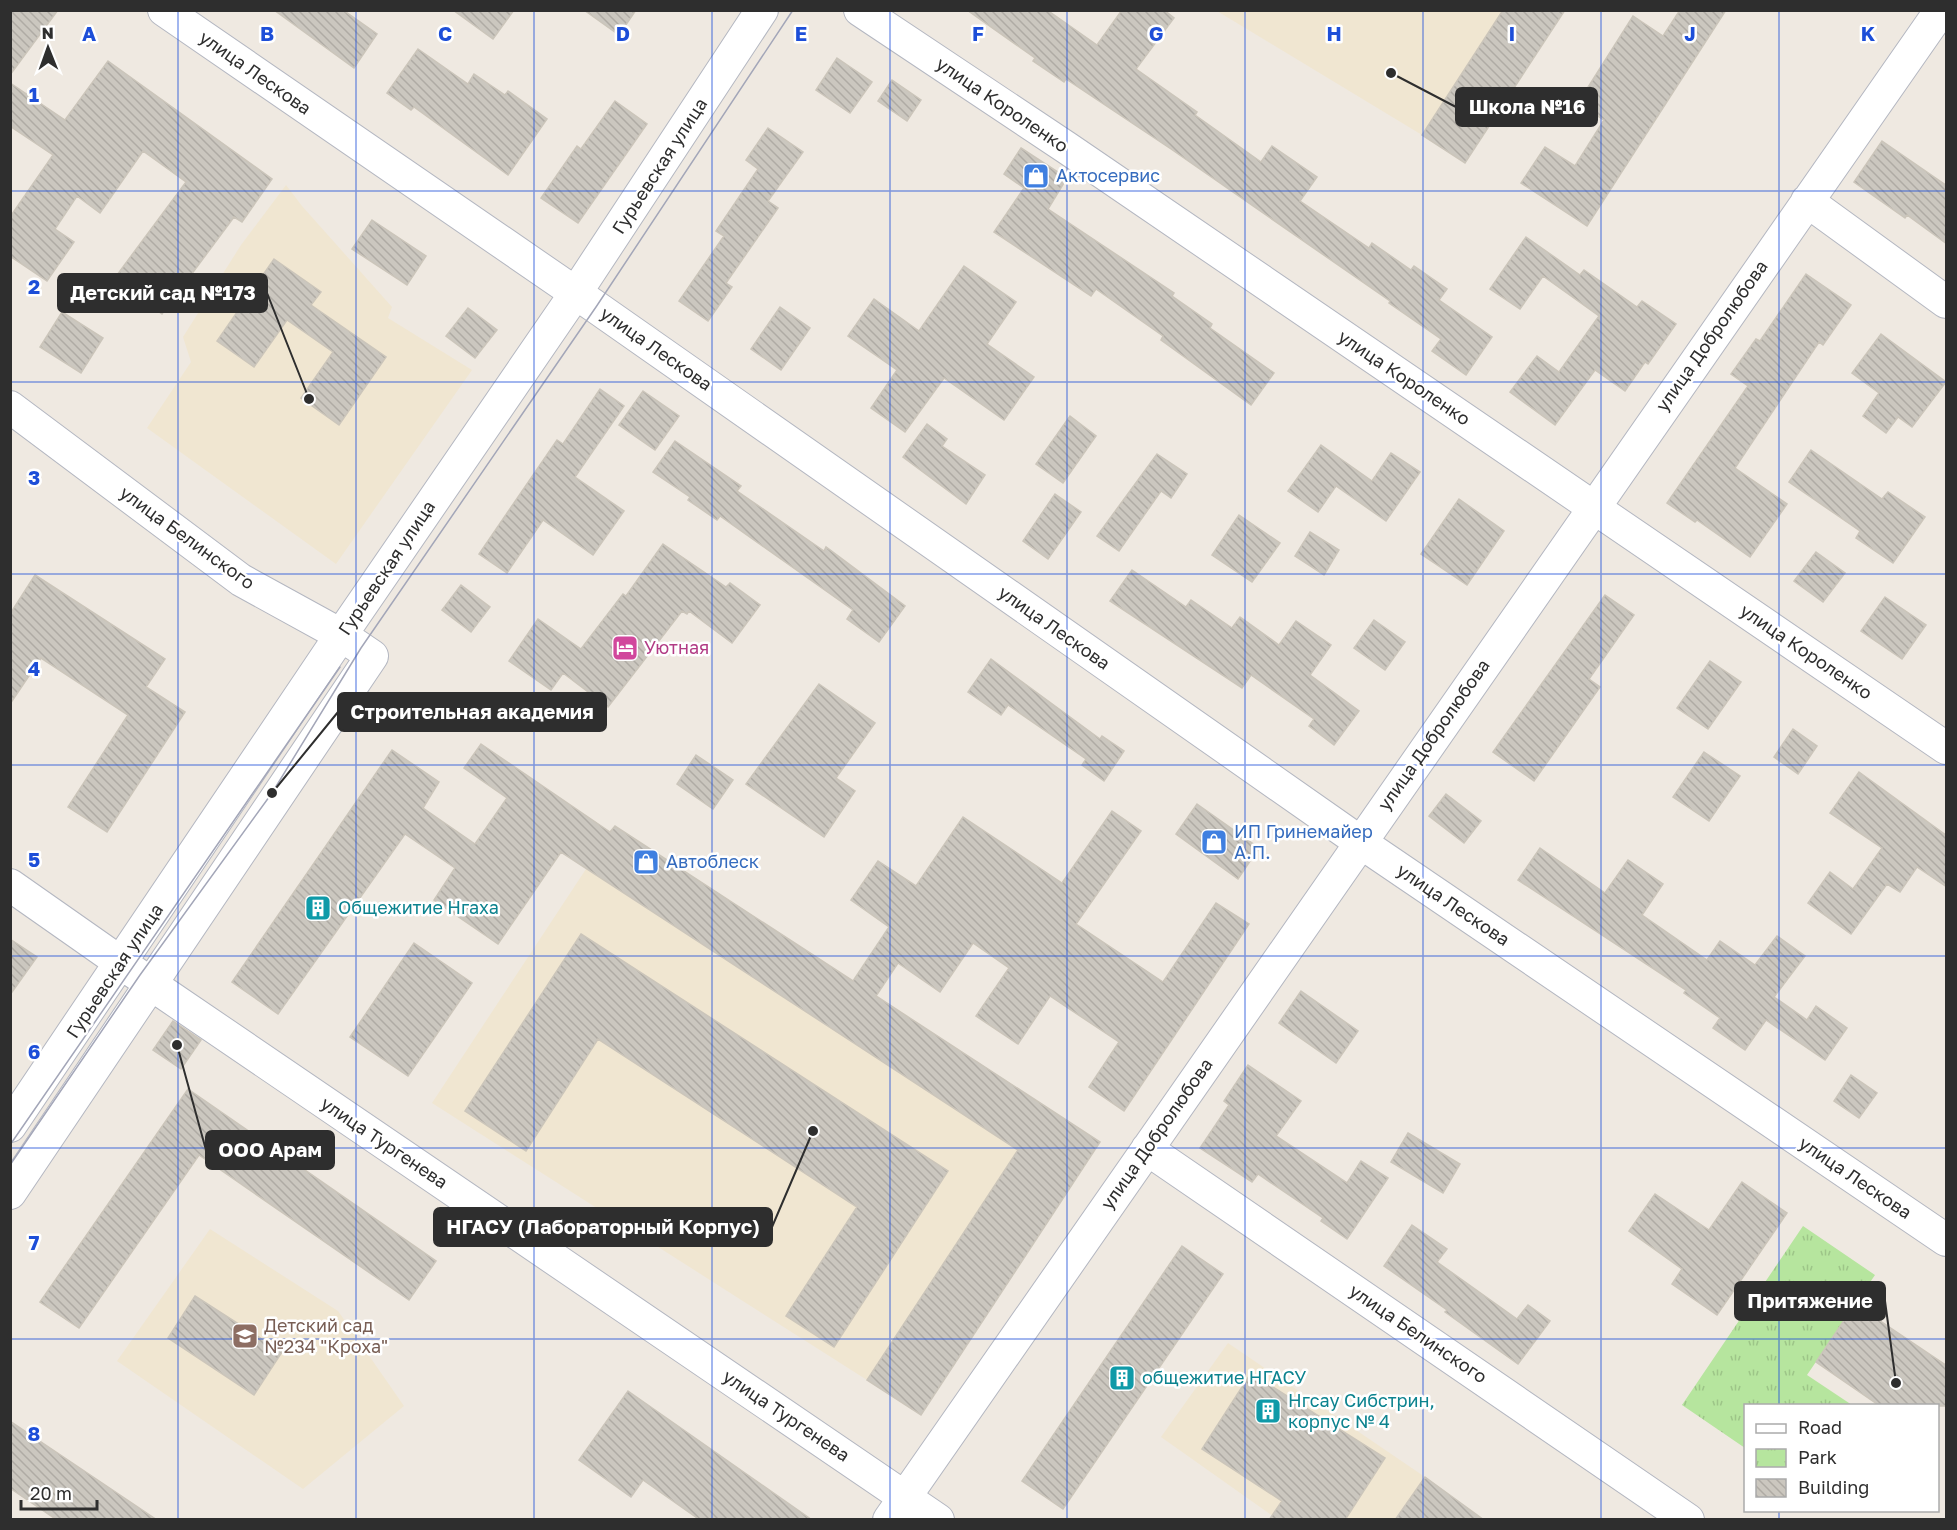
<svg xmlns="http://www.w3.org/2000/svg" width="1957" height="1530" font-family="'Golos Text',sans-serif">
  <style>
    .education { fill: #f0e6d1 }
    .park { fill: url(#park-tufts) }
    .building { fill: url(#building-back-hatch); stroke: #cbc5ba; stroke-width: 1.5 }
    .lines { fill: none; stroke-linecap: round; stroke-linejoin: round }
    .minor-casing { stroke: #b4b7c1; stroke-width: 34 }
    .minor { stroke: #fff; stroke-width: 32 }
    .tram { stroke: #a3a6b8; stroke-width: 1.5 }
    .grid { fill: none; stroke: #1d4ed8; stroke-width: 1.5; stroke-opacity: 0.55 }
    .labels { text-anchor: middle; stroke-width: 5; stroke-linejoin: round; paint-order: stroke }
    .street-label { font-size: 18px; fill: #2e2e2e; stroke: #fff }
    .shop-label { font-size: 18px; fill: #366cbe; stroke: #fff; text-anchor: start }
    .hotel-label { font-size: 18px; fill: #b23c85; stroke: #fff; text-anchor: start }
    .culture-label { font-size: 18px; fill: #0d838f; stroke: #fff; text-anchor: start }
    .education-label { font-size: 18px; fill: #785e54; stroke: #fff; text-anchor: start }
    .grid-label { font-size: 20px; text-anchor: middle; font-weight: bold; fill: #1d4ed8; stroke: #fff; stroke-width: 5; stroke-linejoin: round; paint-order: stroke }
    .leader { fill: none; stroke: #2e2e2e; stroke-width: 2 }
    .callout-dot { fill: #2e2e2e; stroke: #fff; stroke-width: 2 }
    .callout { fill: #2e2e2e; stroke: #2e2e2e; stroke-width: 2 }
    .callout-label { font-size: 20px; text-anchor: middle; font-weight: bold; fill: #fff }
  </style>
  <defs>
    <pattern id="park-tufts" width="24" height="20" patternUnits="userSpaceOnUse" patternTransform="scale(1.5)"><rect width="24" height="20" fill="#b6e59e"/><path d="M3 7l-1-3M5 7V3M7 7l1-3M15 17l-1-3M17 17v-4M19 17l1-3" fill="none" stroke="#9dc588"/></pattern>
    <pattern id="building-back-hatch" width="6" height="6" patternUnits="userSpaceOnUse" patternTransform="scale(1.5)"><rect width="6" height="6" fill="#cbc7bf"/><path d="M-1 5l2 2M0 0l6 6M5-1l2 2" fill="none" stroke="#afaba4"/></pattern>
  </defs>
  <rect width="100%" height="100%" fill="#efe9e1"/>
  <!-- education -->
  <path class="education" d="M1217 11H1503L1422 135Z
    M286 185 302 206 392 307 388 318 472 370 336 564 147 428 191 362 183 337 241 245Z
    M586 869 1018 1150 867 1380 432 1103Z
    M210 1229 338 1311 404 1406 303 1489 117 1361Z
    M1228 1343 1425 1477 1395 1519H1277L1161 1437Z"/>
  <!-- park -->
  <path class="park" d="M1803 1226 1875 1275 1807 1375 1852 1405 1746 1406 1745 1448 1682 1405Z"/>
  <!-- building -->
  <path class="building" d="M10 10H58L10 75Z
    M274 10H343L377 34 354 68Z
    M453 10H514L493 39Z
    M584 10H636L619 35Z
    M967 10H1047L1097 45 1122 10H1164L1174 18 1136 69 1197 112 1195 115 1261 162 1272 146 1317 177 1300 201 1369 248 1372 243 1411 270 1414 266 1447 289 1439 300 1492 337 1466 375 1432 351 1441 339 1389 303 1390 301 1171 149 1066 79 1064 82 1033 61 1035 58Z
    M1503 10H1565L1465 163 1422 135Z
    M1680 10H1726L1587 226 1521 183 1545 147 1575 166 1604 120 1578 103 1633 16 1663 36Z
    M418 49 468 84 474 74 505 95 508 91 547 119 508 175 414 107 411 110 387 93Z
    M837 58 872 82 850 113 816 90Z
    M108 61 272 179 242 222 234 217 162 314 114 279 186 182 143 151 100 213 77 196 55 229 74 242 47 281 10 256V217L53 155 10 126V83L65 120Z
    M892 80 921 100 907 121 878 101Z
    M615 101 647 124 578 223 541 198 577 146 581 149Z
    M768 128 803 152 768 201 778 208 726 283 732 287 708 321 679 301 724 236 716 231 758 169 746 160Z
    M1882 141 1947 186V244L1907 215 1905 218 1854 182Z
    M1021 148 1067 178 1048 209 1174 293 1172 296 1212 324 1210 328 1274 373 1251 405 1161 340 1163 336 1096 289 1091 296 994 232 1024 188 1004 174Z
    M372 220 426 256 407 285 352 249Z
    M1526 237 1580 275 1584 270 1637 307 1642 301 1676 324 1648 364 1645 362 1625 391 1595 370 1555 425 1510 392 1537 356 1559 372 1599 316 1543 276 1520 309 1490 289Z
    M274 259 321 292 311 305 386 357 339 425 301 398 333 352 287 320 254 367 217 341Z
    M964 266 1016 302 987 344 1034 377 1004 420 944 378 905 432 871 408 897 370 848 336 874 299 919 331Z
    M1806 274 1851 305 1823 345 1819 342 1735 468 1787 504 1750 557 1697 520 1695 522 1667 503 1748 386 1731 374 1756 339 1760 341Z
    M780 307 810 328 781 370 751 349Z
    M468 308 497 330 475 358 446 336Z
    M62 312 103 338 81 373 40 347Z
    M1881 334 1946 382 1912 427 1898 417 1886 433 1863 416 1879 393 1852 373Z
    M600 389 624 406 575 477 624 511 593 555 543 520 507 573 479 554 557 440 563 444Z
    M643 391 679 416 655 450 619 425Z
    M1070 416 1096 436 1063 483 1036 464Z
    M927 424 947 439 942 446 985 475 966 504 903 457Z
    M675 441 741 486 737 491 824 551 826 547 905 606 879 642 847 619 853 610 720 516 717 520 688 500 690 497 653 472Z
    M1321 445 1372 481 1391 453 1420 472 1386 521 1336 486 1318 512 1288 491Z
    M1811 450 1882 499 1888 492 1925 517 1893 563 1856 538 1860 531 1789 482Z
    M1157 454 1187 474 1171 498 1161 491 1119 551 1097 536Z
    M1055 494 1081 512 1048 559 1023 541Z
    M1459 499 1504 531 1467 585 1421 554Z
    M1239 515 1280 543 1252 582 1212 555Z
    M1310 532 1339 550 1324 575 1295 556Z
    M663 544 726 587 730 583 760 605 732 643 689 611 687 614 682 611 608 707 563 673 551 690 509 661 538 619 581 649 623 594 626 596Z
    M1816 552 1845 573 1823 602 1794 581Z
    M1132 570 1186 607 1191 600 1232 628 1240 617 1279 645 1296 621 1331 645 1310 675 1359 711 1334 745 1309 726 1314 719 1251 675 1242 688 1110 601Z
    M35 575 165 659 146 687 185 712 107 832 68 807 128 715 41 658 10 704V614Z
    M461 585 490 607 471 632 442 610Z
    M1605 595 1634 615 1589 679 1600 687 1534 781 1493 752Z
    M1885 597 1926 625 1902 659 1861 631Z
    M1374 620 1405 642 1385 670 1354 648Z
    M991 659 1100 739 1102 736 1124 751 1104 781 1082 765 1086 759 1008 705 1001 715 968 692Z
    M1710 661 1741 682 1708 729 1677 708Z
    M819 684 875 723 836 778 855 791 824 837 746 784Z
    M1793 729 1817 746 1798 774 1774 757Z
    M481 744 610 832 615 826 853 981 889 927 851 900 878 861 916 886 963 817 1062 883 1112 811 1141 831 1076 924 1163 982 1216 903 1249 924 1124 1111 1089 1087 1119 1042 1050 996 1018 1044 976 1016 1009 968 973 943 940 992 898 963 876 996 1100 1142 921 1415 867 1380 1018 1150 561 852 498 944 434 900 455 868 405 834 278 1014 232 982 392 750 439 782 423 808 475 844 507 798 464 768Z
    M1704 752 1740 776 1709 821 1673 797Z
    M696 755 733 780 713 809 677 784Z
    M1859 772 1947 836V887L1917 867 1900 892 1887 884 1851 934 1808 903 1830 872 1853 889 1882 848 1830 813Z
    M1446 794 1481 821 1464 843 1429 816Z
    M1197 804 1259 848 1238 879 1176 834Z
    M1540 848 1605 893 1628 860 1663 884 1642 915 1707 960 1720 941 1755 965 1777 936 1805 956 1774 997 1807 1020 1816 1006 1847 1028 1825 1060 1766 1020 1745 1050 1713 1028 1720 1018 1684 993 1686 990 1518 880Z
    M581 934 948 1171 834 1347 786 1316 857 1207 598 1039 526 1151 465 1111Z
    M10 939 37 957 10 995Z
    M414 943 472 983 408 1076 350 1037Z
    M1301 991 1358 1031 1336 1063 1279 1023Z
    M173 1021 201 1040 181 1069 153 1050Z
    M1248 1065 1301 1101 1276 1136 1347 1183 1361 1161 1388 1178 1347 1239 1321 1221 1323 1218 1258 1174 1252 1182 1200 1148 1229 1105 1224 1101Z
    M1851 1075 1877 1093 1859 1118 1834 1101Z
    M188 1089 436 1261 409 1300 199 1155 79 1328 40 1302Z
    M1408 1133 1460 1164 1443 1193 1391 1162Z
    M1742 1182 1787 1213 1717 1315 1672 1284 1682 1269 1629 1231 1655 1194 1709 1230Z
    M1412 1225 1447 1249 1437 1262 1517 1319 1528 1305 1550 1321 1518 1364 1445 1312 1447 1310 1384 1266Z
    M1182 1246 1223 1274 1063 1509 1022 1481Z
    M195 1296 282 1352 254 1395 168 1338Z
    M1855 1304 1947 1366V1406H1880L1816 1362Z
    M1251 1373 1385 1458 1345 1520H1269L1282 1501 1202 1449Z
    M628 1391 812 1520H700L643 1480 631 1497 579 1460Z
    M10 1421 157 1520H57L10 1488Z
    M1425 1477 1484 1520H1395Z"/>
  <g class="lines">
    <defs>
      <path id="minor" d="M164 10 596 307 1360 842 1946 1240
        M860 10 1067 148 1946 748
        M1807 201 1946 302
        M10 407 241 580 341 635 372 656 10 1193
        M10 885 164 993 938 1520
        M10 1126 341 635 575 294 762 10
        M1147 1149 1688 1520
        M889 1520 1941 10"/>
    </defs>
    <!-- minor casing -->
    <use href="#minor" class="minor-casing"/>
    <!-- minor -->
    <use href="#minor" class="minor"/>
    <!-- tram -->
    <path class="tram" d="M10 1145 340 667
      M10 1165 140 975 272 793 361 648 596 307 793 10"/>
  </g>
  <!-- grid -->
  <path class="grid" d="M178 10V1520M356 10V1520M534 10V1520M712 10V1520M890 10V1520M1067 10V1520M1245 10V1520M1423 10V1520M1601 10V1520M1779 10V1406M10 191H1946M10 382H1946M10 574H1946M10 765H1946M10 956H1946M10 1148H1946M10 1339H1946M1779 1510V1520"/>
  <!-- icons -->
  <defs>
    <symbol id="shop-square" viewBox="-11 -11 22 22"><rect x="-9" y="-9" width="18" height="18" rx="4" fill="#3f7fe0" stroke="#fff"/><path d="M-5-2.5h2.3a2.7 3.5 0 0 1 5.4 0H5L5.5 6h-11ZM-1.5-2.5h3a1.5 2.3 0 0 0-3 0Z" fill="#fff"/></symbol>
    <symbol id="hotel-square" viewBox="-11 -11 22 22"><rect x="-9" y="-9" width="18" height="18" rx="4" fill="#d1479c" stroke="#fff"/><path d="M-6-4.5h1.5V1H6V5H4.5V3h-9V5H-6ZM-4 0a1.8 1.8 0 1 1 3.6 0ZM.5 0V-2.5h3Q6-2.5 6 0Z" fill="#fff"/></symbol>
    <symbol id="building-square" viewBox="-11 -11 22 22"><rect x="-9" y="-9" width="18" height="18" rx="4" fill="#0f9aa8" stroke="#fff"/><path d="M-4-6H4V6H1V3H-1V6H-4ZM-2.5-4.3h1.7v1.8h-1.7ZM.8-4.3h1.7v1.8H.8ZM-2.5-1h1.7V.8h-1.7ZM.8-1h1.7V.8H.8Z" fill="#fff"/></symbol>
    <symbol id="school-square" viewBox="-11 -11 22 22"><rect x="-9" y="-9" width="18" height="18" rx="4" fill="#8d6e63" stroke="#fff"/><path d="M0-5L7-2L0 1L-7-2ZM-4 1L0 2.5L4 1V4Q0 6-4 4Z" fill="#fff"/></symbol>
  </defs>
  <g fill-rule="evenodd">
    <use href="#shop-square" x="1021" y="161" width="30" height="30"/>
    <use href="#hotel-square" x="610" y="633" width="30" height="30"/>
    <use href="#shop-square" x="1199" y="827" width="30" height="30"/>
    <use href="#shop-square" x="631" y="847" width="30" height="30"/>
    <use href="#building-square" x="303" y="893" width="30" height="30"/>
    <use href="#school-square" x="230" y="1321" width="30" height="30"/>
    <use href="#building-square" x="1107" y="1363" width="30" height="30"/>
    <use href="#building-square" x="1253" y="1396" width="30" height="30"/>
  </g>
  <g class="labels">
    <!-- street labels -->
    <g class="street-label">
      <text transform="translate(255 73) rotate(35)" y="6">улица Лескова</text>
      <text transform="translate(1002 105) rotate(34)" y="6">улица Короленко</text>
      <text transform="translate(660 166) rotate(-57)" y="6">Гурьевская улица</text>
      <text transform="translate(1712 336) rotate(-55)" y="6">улица Добролюбова</text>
      <text transform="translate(656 349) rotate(35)" y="6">улица Лескова</text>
      <text transform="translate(1404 378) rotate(34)" y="6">улица Короленко</text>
      <text transform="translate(187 538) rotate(36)" y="6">улица Белинского</text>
      <text transform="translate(387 568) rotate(-56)" y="6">Гурьевская улица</text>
      <text transform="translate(1054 628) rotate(35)" y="6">улица Лескова</text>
      <text transform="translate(1806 652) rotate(34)" y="6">улица Короленко</text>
      <text transform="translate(1434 735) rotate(-55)" y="6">улица Добролюбова</text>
      <text transform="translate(1453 905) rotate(34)" y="6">улица Лескова</text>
      <text transform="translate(115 971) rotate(-56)" y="6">Гурьевская улица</text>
      <text transform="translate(1157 1134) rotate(-55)" y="6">улица Добролюбова</text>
      <text transform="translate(384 1143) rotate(34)" y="6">улица Тургенева</text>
      <text transform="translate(1855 1178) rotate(34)" y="6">улица Лескова</text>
      <text transform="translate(1418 1334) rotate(34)" y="6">улица Белинского</text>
      <text transform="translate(786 1416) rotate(34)" y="6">улица Тургенева</text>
    </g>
    <!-- shop labels -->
    <g class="shop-label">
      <text x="1056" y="182">Актосервис</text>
      <text x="1234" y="838">ИП Гринемайер<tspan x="1234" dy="21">А.П.</tspan></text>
      <text x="666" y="868">Автоблеск</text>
    </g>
    <!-- hotel labels -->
    <g class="hotel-label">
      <text x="644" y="654">Уютная</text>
    </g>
    <!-- culture labels -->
    <g class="culture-label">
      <text x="338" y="914">Общежитие Нгаха</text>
      <text x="1142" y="1384">общежитие НГАСУ</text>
      <text x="1288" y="1407">Нгсау Сибстрин,<tspan x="1288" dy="21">корпус № 4</tspan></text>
    </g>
    <!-- education labels -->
    <g class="education-label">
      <text x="264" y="1332">Детский сад<tspan x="264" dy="21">№234 "Кроха"</tspan></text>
    </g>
  </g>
  <g class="grid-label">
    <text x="89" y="41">A</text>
    <text x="267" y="41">B</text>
    <text x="445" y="41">C</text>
    <text x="623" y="41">D</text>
    <text x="801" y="41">E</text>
    <text x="978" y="41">F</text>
    <text x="1156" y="41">G</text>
    <text x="1334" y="41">H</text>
    <text x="1512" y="41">I</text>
    <text x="1690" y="41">J</text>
    <text x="1868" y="41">K</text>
    <text x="34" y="102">1</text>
    <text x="34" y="294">2</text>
    <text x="34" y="485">3</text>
    <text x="34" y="676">4</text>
    <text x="34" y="867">5</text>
    <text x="34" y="1059">6</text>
    <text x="34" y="1250">7</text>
    <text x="34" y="1441">8</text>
  </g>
  <!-- callouts -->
  <path class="leader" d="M1391 73L1456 107M309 399L267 293M272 793L338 712M177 1045L206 1150M813 1131L772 1227M1896 1383L1885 1301"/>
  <g class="callout-dot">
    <circle cx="1391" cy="73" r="6"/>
    <circle cx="309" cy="399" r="6"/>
    <circle cx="272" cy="793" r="6"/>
    <circle cx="177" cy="1045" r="6"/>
    <circle cx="813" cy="1131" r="6"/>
    <circle cx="1896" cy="1383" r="6"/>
  </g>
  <g class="callout">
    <rect x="1456" y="88" width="141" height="38" rx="6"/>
    <rect x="58" y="274" width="209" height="38" rx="6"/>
    <rect x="338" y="693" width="268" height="38" rx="6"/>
    <rect x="206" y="1131" width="128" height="38" rx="6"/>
    <rect x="434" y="1208" width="338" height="38" rx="6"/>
    <rect x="1735" y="1282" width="150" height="38" rx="6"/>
  </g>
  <g class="callout-label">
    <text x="1527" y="114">Школа №16</text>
    <text x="163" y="300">Детский сад №173</text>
    <text x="472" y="719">Строительная академия</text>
    <text x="270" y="1157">ООО Арам</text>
    <text x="603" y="1234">НГАСУ (Лабораторный Корпус)</text>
    <text x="1810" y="1308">Притяжение</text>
  </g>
  <!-- border -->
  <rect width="1957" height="1530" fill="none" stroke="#2e2e2e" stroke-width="24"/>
  <!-- legend -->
  <rect x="1744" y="1404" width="195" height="108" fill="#ffffff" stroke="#ababab" stroke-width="1.5"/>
  <rect x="1756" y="1424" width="30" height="9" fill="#ffffff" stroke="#ababab" stroke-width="1.5"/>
  <text x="1798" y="1434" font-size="18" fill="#2e2e2e">Road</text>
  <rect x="1756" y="1449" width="30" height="18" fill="url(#park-tufts)" stroke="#ababab" stroke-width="1.5"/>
  <text x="1798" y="1464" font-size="18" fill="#2e2e2e">Park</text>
  <rect x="1756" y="1479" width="30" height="18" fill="url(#building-back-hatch)" stroke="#ababab" stroke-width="1.5"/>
  <text x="1798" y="1494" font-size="18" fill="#2e2e2e">Building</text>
  <!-- north arrow -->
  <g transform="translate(48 48) rotate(359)" stroke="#ffffff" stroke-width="4.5" paint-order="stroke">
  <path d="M0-4.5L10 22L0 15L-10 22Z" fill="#2e2e2e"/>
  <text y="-9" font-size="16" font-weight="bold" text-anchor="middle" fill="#2e2e2e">N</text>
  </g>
  <!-- scale -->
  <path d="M21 1500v9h76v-9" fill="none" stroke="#2e2e2e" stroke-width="3"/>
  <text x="30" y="1500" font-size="18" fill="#2e2e2e" stroke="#ffffff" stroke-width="4.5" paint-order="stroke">20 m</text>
</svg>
